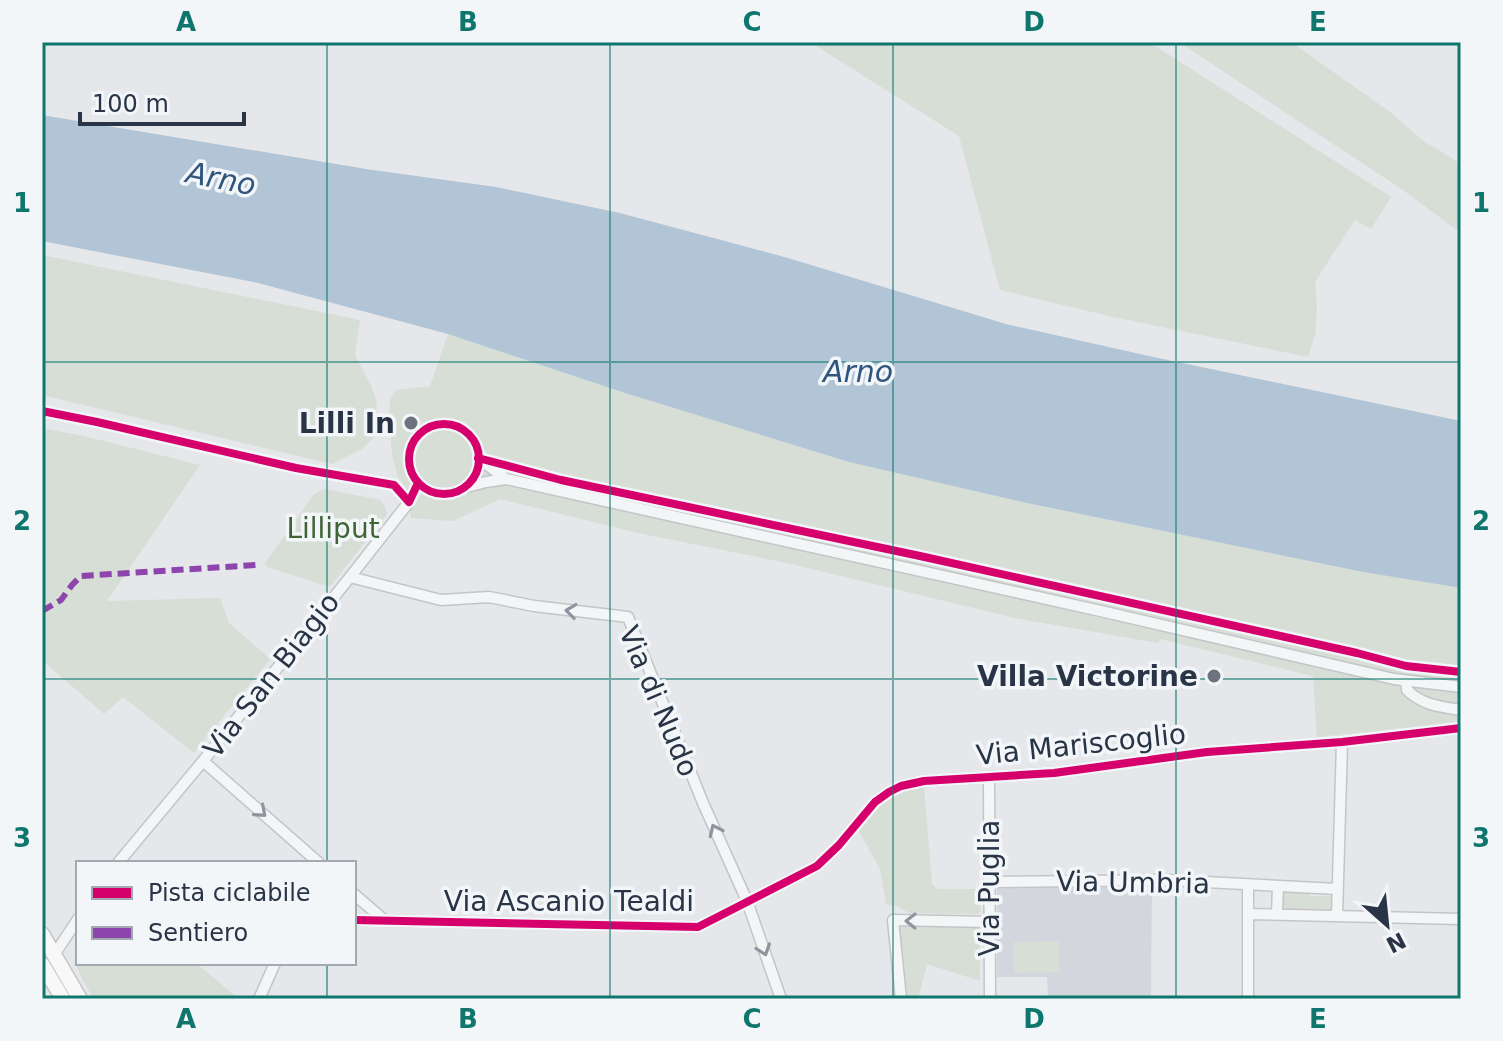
<svg xmlns="http://www.w3.org/2000/svg" width="1503" height="1041" font-family="'DejaVu Sans',sans-serif">
  <style>
    .built { fill: #d3d7dd }
    .green { fill: #d6ded5 }
    .water { fill: #b2c5d7 }
    .lines { fill: none; stroke-linecap: round; stroke-linejoin: round }
    .street-casing { stroke: #c3c5c8; stroke-width: 13 }
    .secondary-casing { stroke: #c3c5c8; stroke-width: 17 }
    .street { stroke: #f4f5f7; stroke-width: 10 }
    .secondary { stroke: #f8f8f8; stroke-width: 14 }
    .quiet { stroke: #8e44ad; stroke-width: 6; stroke-dasharray: 12 6; stroke-linecap: butt }
    .cycleway-casing { stroke: #f3f6f9; stroke-width: 13 }
    .cycleway { stroke: #d6006c; stroke-width: 8 }
    .oneway { stroke: #8e959e }
    .grid { fill: none; stroke: #0f766e; stroke-width: 2; stroke-opacity: 0.55 }
    .poi-dot { fill: #6b737f; stroke: #f3f6f9; stroke-width: 3 }
    .labels { text-anchor: middle; stroke-width: 7; stroke-linejoin: round; paint-order: stroke }
    .poi-label { font-size: 28px; font-weight: bold; fill: #293546; stroke: #f3f6f9; text-anchor: end }
    .park-label { font-size: 28px; fill: #406335; stroke: #f3f6f9 }
    .street-label { font-size: 28px; fill: #293546; stroke: #f3f6f9 }
    .water-label { font-size: 30px; font-style: italic; fill: #2f557e; stroke: #f3f6f9 }
    .neatline { fill: none; stroke: #0f766e; stroke-width: 3 }
    .grid-label { font-size: 26px; text-anchor: middle; font-weight: bold; fill: #0f766e }
  </style>
  <rect width="100%" height="100%" fill="#e5e7ea"/>
  <!-- built -->
  <path class="built" d="M1152 887 1151 999H1048L1047 977H997V888Z"/>
  <!-- green -->
  <path class="green" d="M810 42H1149L1391 197 1371 229 1355 220 1315 282 1317 307 1315 335 1308 357 1113 317 1000 290 959 136Z
    M1179 42H1291L1390 112 1422 140 1461 164V232L1458 231 1403 190Z
    M42 255 360 320 355 355 371 385 377 403 375 436 362 449 332 464 42 395Z
    M448 334 625 393 849 462 1022 502 1363 572 1461 588V722L1317 737 1313 676 1160 639 1158 643 1015 618 787 563 638 533 500 499 453 521 411 518 408 492 397 475 392 454 389 418 390 400 396 390 430 386Z
    M42 428 88 437 200 465 107 601 220 598 229 623 270 659 194 753 123 697 104 714 42 660Z
    M325 489 380 500 385 507 387 514 330 587 267 567 265 563 314 494Z
    M924 786 932 884 938 889H978L981 910 978 914 909 913 896 906 886 904 880 869 858 830C873 806 895 790 924 786Z
    M1282 892H1309L1310 896H1331V910L1281 909Z
    M902 926 980 927V981L927 964 918 999H907L900 929Z
    M78 935V963H196L239 999H94C82 978 68 960 78 935Z
    M1059 941V972L1014 973 1013 942Z"/>
  <!-- water -->
  <path class="water" d="M42 115 366 169 496 187 620 213 788 258 1006 324 1149 356 1461 421V588L1363 572 1022 502 849 462 625 393 448 334 258 283 42 241Z"/>
  <g class="lines">
    <defs>
      <path id="street" d="M409 459a35 35 0 1 1 70 0a35 35 0 1 1-70 0Z
        M478 458 506 479
        M463 488 486 482 506 479 1105 612 1394 679 1461 687
        M350 577 441 600 489 597 534 606 628 617 703 803 747 901 781 999
        M1406 681 1407 690C1422 705 1441 707 1461 710
        M203 761 319 863
        M989 777 990 999
        M118 863 203 761 350 577 409 502 418 483
        M989 882 1168 880 1337 889
        M354 894 384 920
        M1248 914 1461 919
        M1277 914 1278 886
        M1337 916 1342 742
        M354 920 698 927 817 866 839 845 875 802 889 792 901 786 924 781 1054 773 1207 752 1342 742 1461 728
        M54 955 78 919
        M259 999 275 963
        M901 999 893 920 989 922
        M1248 999V885"/>
      <path id="secondary" d="M42 934 80 999
        M42 964 63 999"/>
    </defs>
    <!-- street casing -->
    <use href="#street" class="street-casing"/>
    <!-- secondary casing -->
    <use href="#secondary" class="secondary-casing"/>
    <!-- street -->
    <use href="#street" class="street"/>
    <!-- secondary -->
    <use href="#secondary" class="secondary"/>
    <!-- quiet -->
    <path class="quiet" d="M42 611 61 600 72 585 81 576 257 565"/>
    <defs>
      <path id="cycleway" d="M42 411 97 422 296 468 394 485 409 502 418 483
        M409 459a35 35 0 1 1 70 0a35 35 0 1 1-70 0Z
        M478 458 561 480 920 556 1357 653 1406 666 1461 672
        M354 920 698 927 817 866 839 845 875 802 889 792 901 786 924 781 1054 773 1207 752 1342 742 1461 728"/>
    </defs>
    <!-- cycleway casing -->
    <use href="#cycleway" class="cycleway-casing"/>
    <!-- cycleway -->
    <use href="#cycleway" class="cycleway"/>
  </g>
  <!-- one-way arrows -->
  <defs><path id="oneway-chevron" d="M-2-3.5L2.5 0L-2 3.5" fill="none" stroke-width="1.6" stroke-linecap="round" stroke-linejoin="round" transform="scale(2)"/></defs>
  <g class="oneway">
    <use href="#oneway-chevron" transform="translate(571 611) rotate(-173)"/>
    <use href="#oneway-chevron" transform="translate(261 812) rotate(41)"/>
    <use href="#oneway-chevron" transform="translate(715 830) rotate(-115)"/>
    <use href="#oneway-chevron" transform="translate(911 921) rotate(-179)"/>
    <use href="#oneway-chevron" transform="translate(764 950) rotate(71)"/>
  </g>
  <!-- grid -->
  <path class="grid" d="M327 42V863M610 42V999M893 42V999M1176 42V999M42 362H1461M42 679H1461M327 963V999"/>
  <!-- markers -->
  <g class="poi-dot">
    <circle cx="411" cy="423" r="8"/>
    <circle cx="1214" cy="676" r="8"/>
  </g>
  <g class="labels">
    <!-- poi labels -->
    <g class="poi-label">
      <text x="395" y="433">Lilli In</text>
      <text x="1198" y="686">Villa Victorine</text>
    </g>
    <!-- park labels -->
    <g class="park-label">
      <text x="333" y="538">Lilliput</text>
    </g>
    <!-- street labels -->
    <g class="street-label">
      <text transform="translate(271 675) rotate(-52)" y="10">Via San Biagio</text>
      <text transform="translate(659 701) rotate(67)" y="10">Via di Nudo</text>
      <text transform="translate(1081 744) rotate(-6)" y="10">Via Mariscoglio</text>
      <text transform="translate(1133 882) rotate(1)" y="10">Via Umbria</text>
      <text transform="translate(989 888) rotate(-90)" y="10">Via Puglia</text>
      <text x="569" y="911">Via Ascanio Tealdi</text>
    </g>
    <!-- water labels -->
    <g class="water-label">
      <text transform="translate(221 179) rotate(11)" y="10">Arno</text>
      <text x="858" y="382">Arno</text>
    </g>
  </g>
  <!-- border -->
  <rect width="1503" height="1041" fill="none" stroke="#f3f6f9" stroke-width="88"/>
  <!-- legend -->
  <rect x="76" y="861" width="280" height="104" fill="#f3f6f9" stroke="#a2a9b1" stroke-width="2"/>
  <rect x="92" y="887" width="40" height="12" fill="#d6006c" stroke="#a2a9b1" stroke-width="2"/>
  <text x="148" y="901" font-size="24" fill="#293546">Pista ciclabile</text>
  <rect x="92" y="927" width="40" height="12" fill="#8e44ad" stroke="#a2a9b1" stroke-width="2"/>
  <text x="148" y="941" font-size="24" fill="#293546">Sentiero</text>
  <!-- north arrow -->
  <g transform="translate(1387 925) rotate(153)" stroke="#f3f6f9" stroke-width="6" paint-order="stroke">
  <path d="M0-6L14 30L0 20L-14 30Z" fill="#293546"/>
  <text y="-12" font-size="22" font-weight="bold" text-anchor="middle" fill="#293546">N</text>
  </g>
  <!-- scale -->
  <path d="M80 112v12h164v-12" fill="none" stroke="#293546" stroke-width="4"/>
  <text x="92" y="112" font-size="24" fill="#293546" stroke="#f3f6f9" stroke-width="6" paint-order="stroke">100 m</text>
  <rect x="44" y="44" width="1415" height="953" class="neatline"/>
  <g class="grid-label">
    <text x="186" y="31">A</text>
    <text x="468" y="31">B</text>
    <text x="752" y="31">C</text>
    <text x="1034" y="31">D</text>
    <text x="1318" y="31">E</text>
    <text x="22" y="212">1</text>
    <text x="1481" y="212">1</text>
    <text x="22" y="530">2</text>
    <text x="1481" y="530">2</text>
    <text x="22" y="847">3</text>
    <text x="1481" y="847">3</text>
    <text x="186" y="1028">A</text>
    <text x="468" y="1028">B</text>
    <text x="752" y="1028">C</text>
    <text x="1034" y="1028">D</text>
    <text x="1318" y="1028">E</text>
  </g>
</svg>
